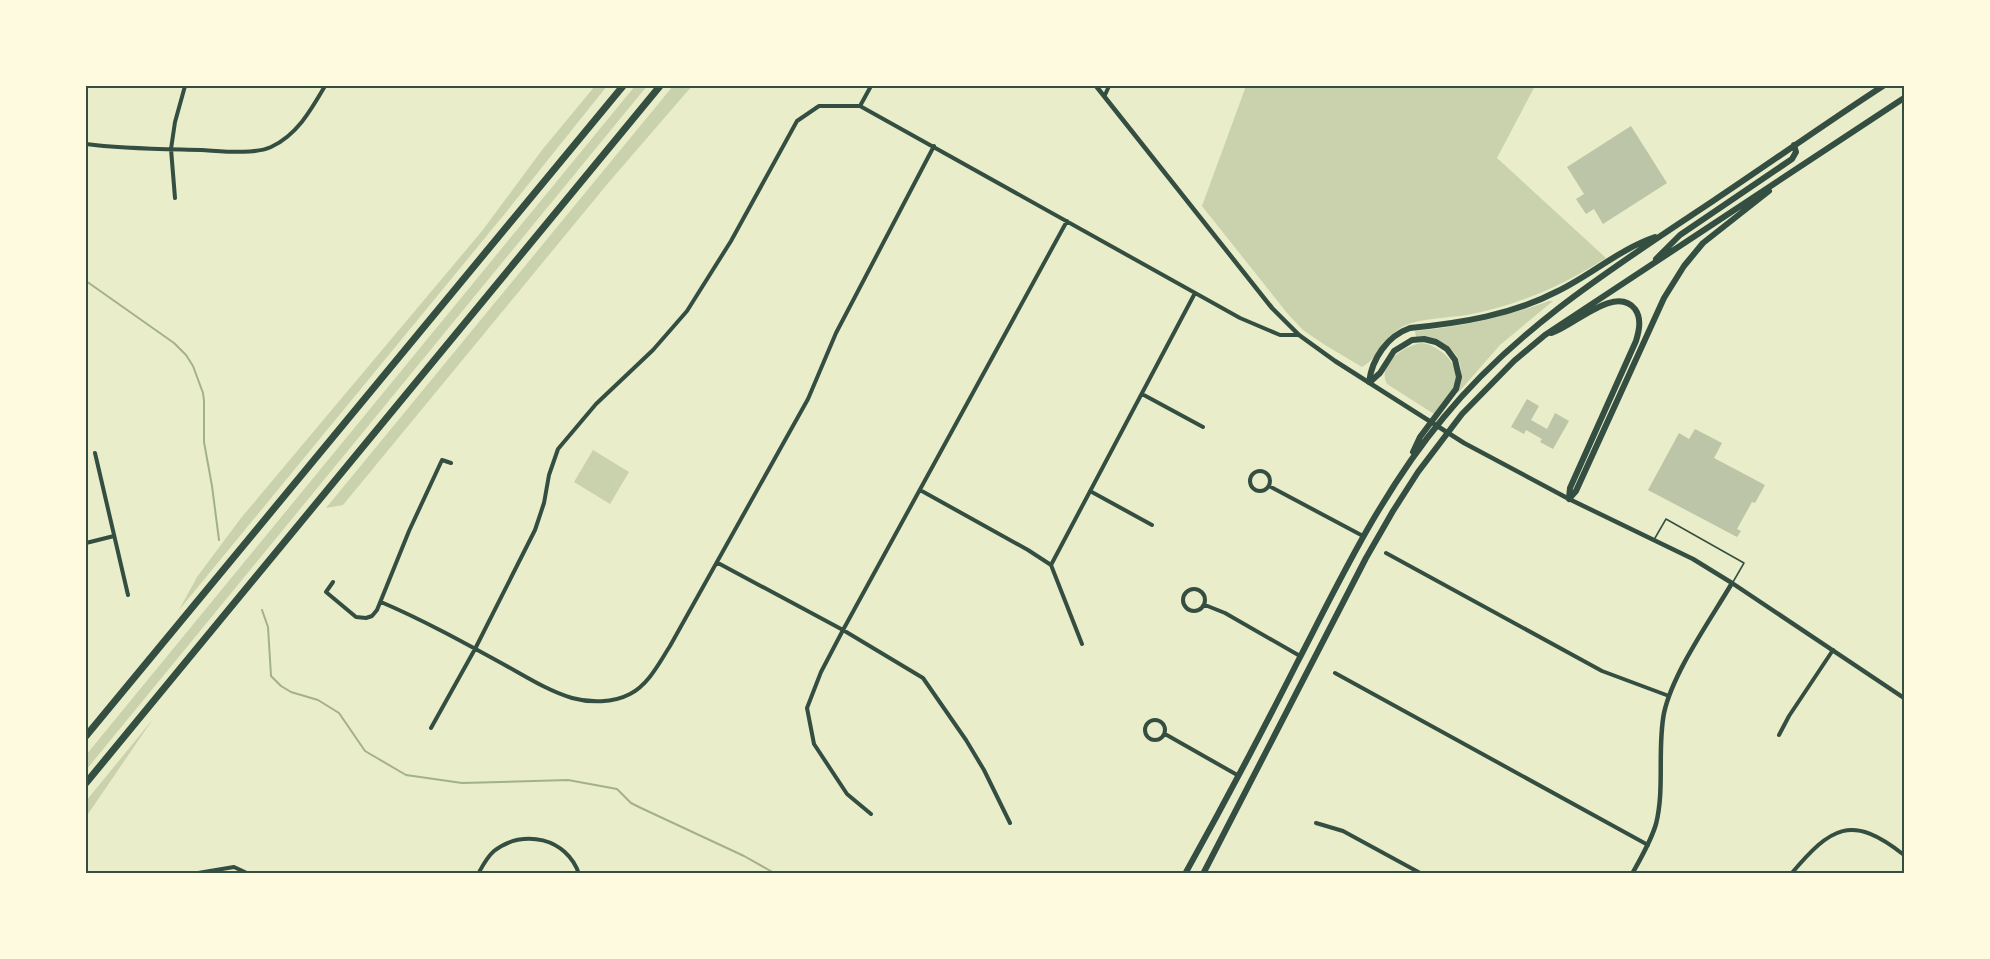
<svg xmlns="http://www.w3.org/2000/svg" width="1990" height="959" font-family="Lato,sans-serif">
  <style>
    .green { fill: #cad2ad }
    .lines { fill: none; stroke-linecap: round; stroke-linejoin: round }
    .stream { stroke: #a3b18a; stroke-width: 2 }
    .building { fill: #bcc5a7 }
    .service { stroke: #344e41; stroke-width: 1.5 }
    .minor { stroke: #344e41; stroke-width: 4 }
    .tertiary { stroke: #344e41; stroke-width: 4.5 }
    .primary { stroke: #344e41; stroke-width: 6 }
    .motorway { stroke: #344e41; stroke-width: 7 }
    .neatline { fill: none; stroke: #344e41; stroke-width: 2 }
  </style>
  <rect width="100%" height="100%" fill="#e9edc9"/>
  <!-- green -->
  <path class="green" d="M595 86H607L503 216 179 610 197 577 241 518 482 231 542 150Z
    M635 86H647L86 770V755Z
    M673 86H692L609 182 343 505 326 508Z
    M1246 86H1535L1497 158 1606 258C1562 286 1519 305 1467 315 1448 318 1421 318 1404 326 1385 335 1380 357 1362 367L1325 345 1303 330 1287 313 1202 206Z
    M1549 301H1553L1500 345 1457 394C1463 378 1464 358 1448 347 1440 341 1426 340 1416 337L1415 331C1462 327 1505 317 1549 301Z
    M1422 343C1441 346 1463 366 1454 387 1450 396 1440 406 1434 414L1387 384C1376 364 1405 345 1422 343Z
    M593 450 629 472 610 504 574 482Z
    M153 719 86 817V801Z"/>
  <g class="lines">
    <!-- stream -->
    <path class="stream" d="M86 281 174 343 186 355 193 366 203 393 204 401V442L212 486 219 540
      M262 610 268 627 271 676 281 686 291 692 318 700 339 713 365 751 406 775 462 783 568 780 617 789 631 803 641 808 744 856 776 874
      M1096 874H1103"/>
  </g>
  <!-- building -->
  <path class="building" d="M1631 126 1667 183 1603 224 1594 209 1586 214 1576 199 1584 194 1567 167Z
    M1527 399 1539 406 1531 420 1547 429 1555 413 1569 421 1553 449 1540 442 1542 439 1526 430 1524 434 1511 427Z
    M1695 429 1722 443 1714 458 1765 485 1755 503 1752 502 1737 529 1741 531 1737 537 1648 490 1679 433 1689 439Z"/>
  <g class="lines">
    <!-- service -->
    <path class="service" d="M1655 538 1666 519 1744 563 1733 582"/>
    <!-- minor -->
    <path class="minor" d="M1105 95 1109 86
      M860 106 1240 318 1280 335H1299
      M86 144C124 149 163 149 201 150 221 151 253 155 271 147 297 135 311 110 325 86
      M175 198 171 149 175 122 185 86
      M1142 394 1203 427
      M95 453 128 595
      M1250 481a10 10 0 1 1 20 0a10 10 0 1 1-20 0Z
      M1269 486 1363 536
      M920 490 1028 550 1051 565 1082 644
      M1090 491 1152 525
      M86 543 114 536
      M1386 553 1602 671 1669 696
      M718 563 843 630 923 678 966 740 984 770 1010 823
      M1051 565 1195 293
      M333 582 326 592 356 617 366 618 372 616 377 610 409 531 442 460 451 463
      M1183 600a11 11 0 1 1 22 0a11 11 0 1 1-22 0Z
      M381 602C423 620 463 642 503 664 525 676 548 691 572 698 590 703 613 703 630 694 649 684 659 663 670 646L808 399 836 333 934 146
      M1205 605 1225 613 1300 656
      M1335 673 1648 845
      M1145 730a10 10 0 1 1 20 0a10 10 0 1 1-20 0Z
      M431 728 475 649 535 530 544 503 549 475 558 449 596 404 653 350 687 311 731 241 797 121 819 106H860L871 86
      M1165 734 1239 776
      M1779 735 1789 716 1833 650
      M871 814 847 794 814 744 807 708 821 672 843 630 1067 221
      M1316 823 1343 831 1422 874
      M192 874 234 867 249 874
      M478 874C483 865 487 857 494 851 523 828 567 838 579 874
      M1791 874C1831 827 1851 813 1904 855"/>
    <!-- tertiary -->
    <path class="tertiary" d="M1096 86 1272 308 1299 335 1335 361 1464 443 1569 499 1693 559 1732 583 1904 698
      M1632 874C1641 858 1651 841 1656 824 1665 788 1657 749 1664 713 1673 672 1711 619 1732 583"/>
    <!-- primary -->
    <path class="primary" d="M1656 259 1680 235 1792 159 1796 152 1794 145
      M1551 333C1573 327 1615 284 1635 309 1642 319 1639 331 1636 341L1570 488 1569 498
      M1369 382C1372 359 1387 336 1410 328 1461 323 1512 315 1558 291 1591 275 1620 249 1655 237
      M1370 382 1380 373 1394 351 1412 340 1424 339 1436 342 1447 349 1455 360 1459 377 1456 389 1420 437 1413 452
      M1569 499 1576 491 1664 298 1684 266 1703 243 1769 191
      M1185 874C1224 804 1261 734 1297 663 1341 578 1382 491 1444 417 1518 327 1617 265 1713 201 1770 163 1826 123 1883 86
      M1203 874 1366 558 1393 511 1418 472 1462 414 1514 361 1545 335 1904 98"/>
    <!-- motorway -->
    <path class="motorway" d="M86 736 623 86
      M86 783 660 86"/>
  </g>
  <!-- border -->
  <rect width="1990" height="959" fill="none" stroke="#fefae0" stroke-width="174"/>
  <rect x="87" y="87" width="1816" height="785" class="neatline"/>
</svg>
